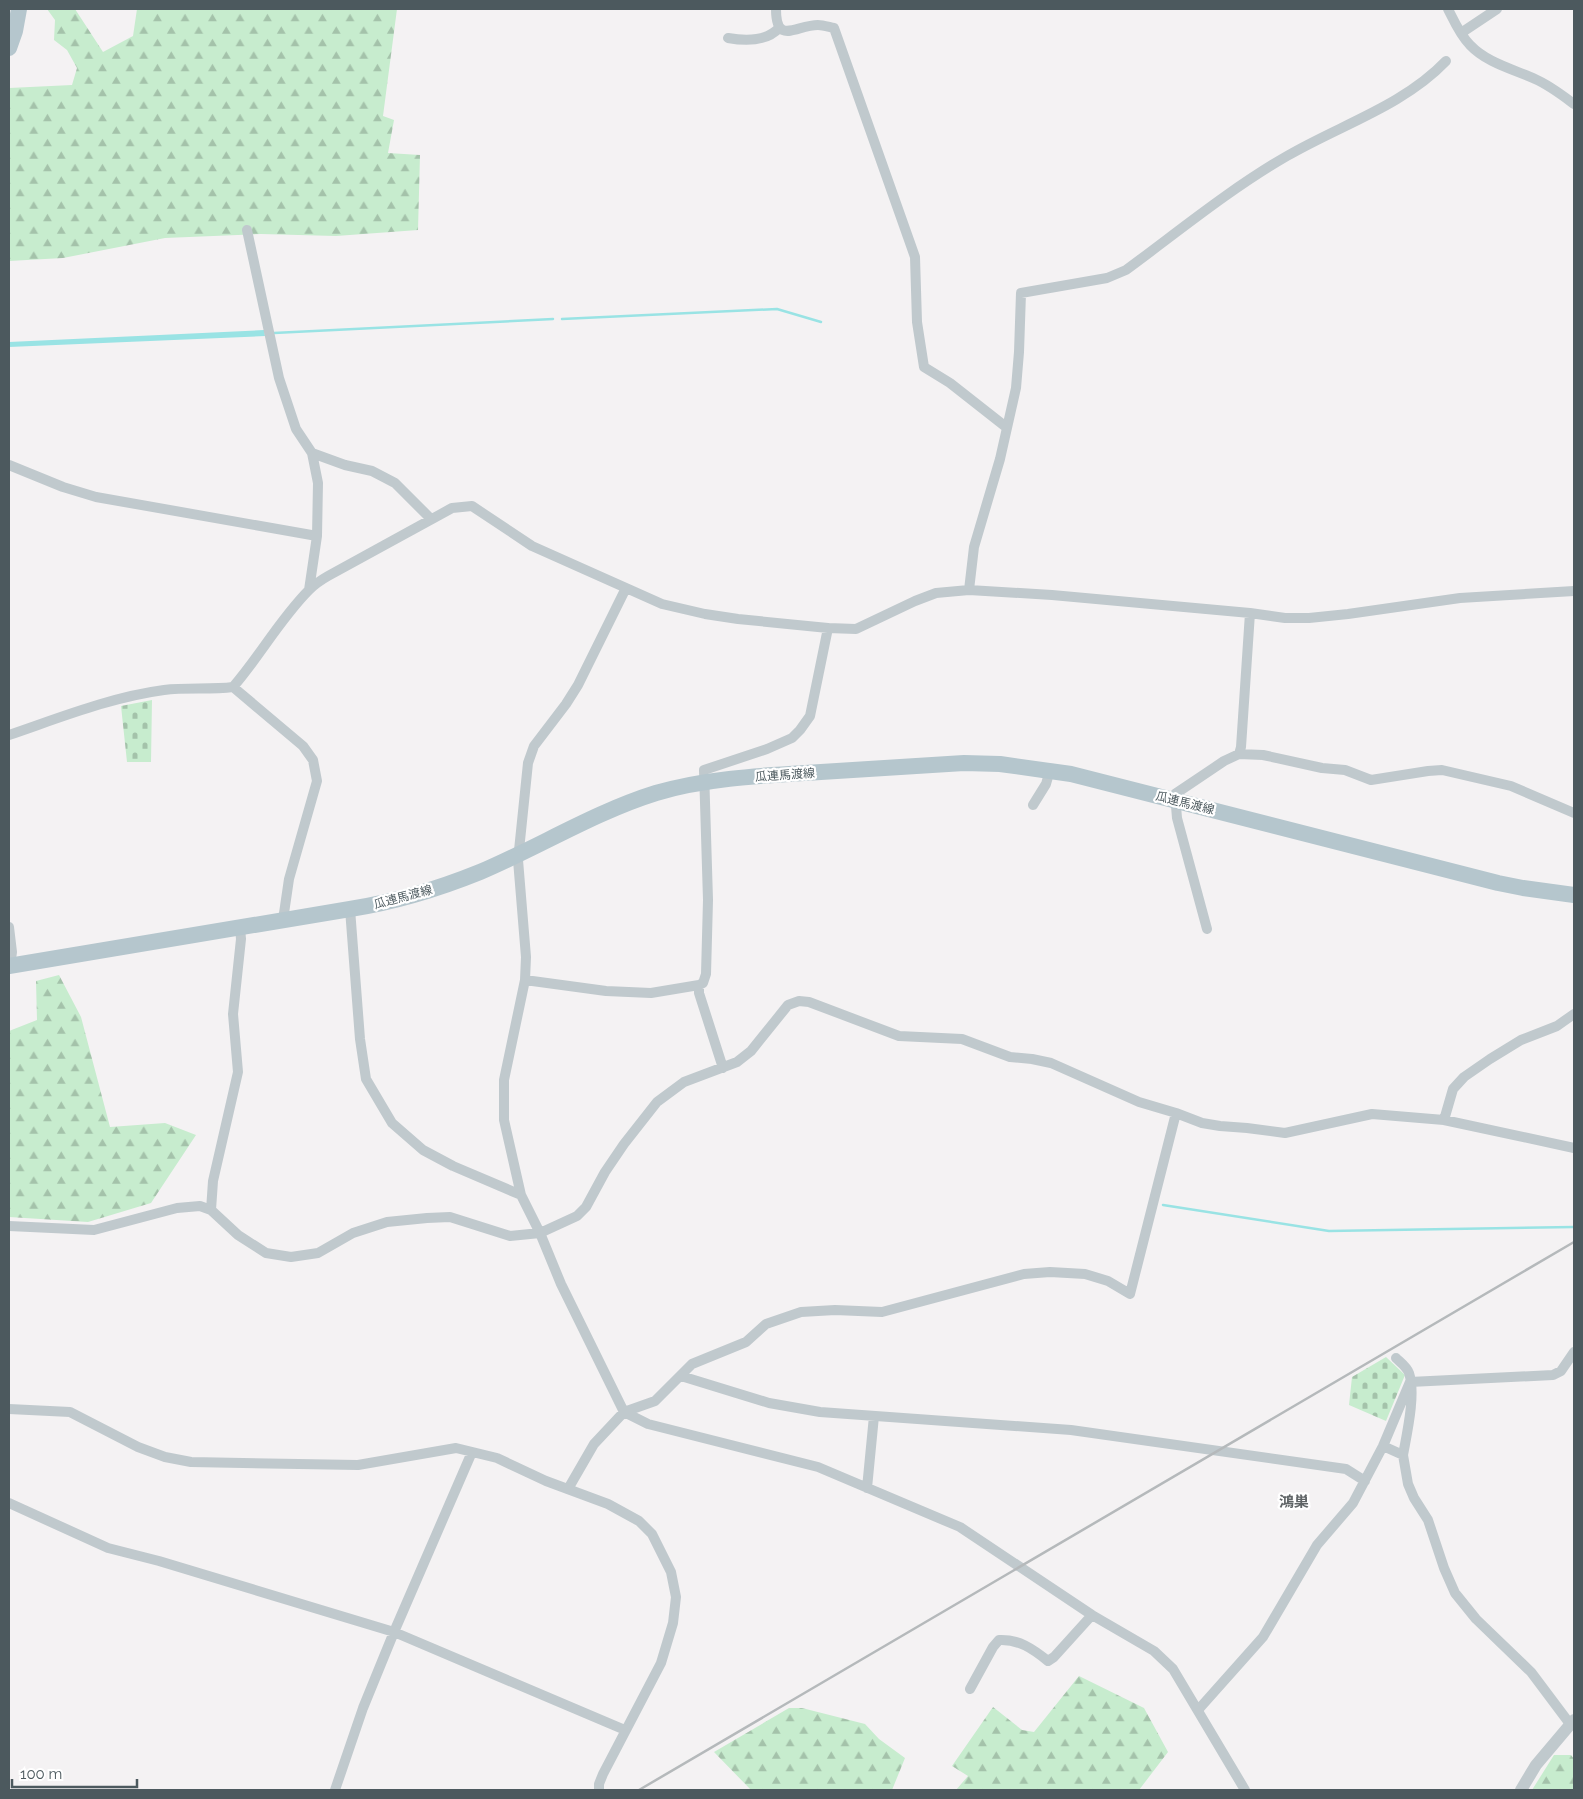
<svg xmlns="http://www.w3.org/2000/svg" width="1583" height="1799" font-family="Raleway,'Noto Sans JP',sans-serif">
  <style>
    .forest { fill: url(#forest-firs) }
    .cemetery { fill: url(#cemetery-stones) }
    .water { fill: #99e3e4 }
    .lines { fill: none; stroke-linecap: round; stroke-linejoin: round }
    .stream { stroke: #99e3e4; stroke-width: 2.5 }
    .minor { stroke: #c0c9cd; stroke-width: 10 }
    .tertiary { stroke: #c0c9cd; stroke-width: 12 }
    .primary { stroke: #b5c6cd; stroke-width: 16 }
    .rail { stroke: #b5b9bb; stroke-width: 2.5 }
    .labels { text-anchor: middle; stroke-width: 4.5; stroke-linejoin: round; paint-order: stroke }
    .street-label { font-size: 12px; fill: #4c595e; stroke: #fff }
    .quarter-label { font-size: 15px; font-weight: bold; fill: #5f6466; stroke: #fff }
  </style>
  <defs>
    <pattern id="forest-firs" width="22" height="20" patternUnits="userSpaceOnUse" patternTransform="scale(1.25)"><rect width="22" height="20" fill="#c7ecce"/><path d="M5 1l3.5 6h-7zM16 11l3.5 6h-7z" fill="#a4c2aa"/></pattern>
    <pattern id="cemetery-stones" width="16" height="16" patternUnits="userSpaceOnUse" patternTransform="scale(1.25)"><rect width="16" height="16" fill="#c7ecce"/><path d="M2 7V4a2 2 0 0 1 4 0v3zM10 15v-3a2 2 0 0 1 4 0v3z" fill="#a4c2aa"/></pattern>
  </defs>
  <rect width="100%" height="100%" fill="#f4f2f3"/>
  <!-- forest -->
  <path class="forest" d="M47 9H75L103 52 133 36 137 9H397L383 116 394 120 388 153 420 155 418 230 336 236 261 234 165 238 63 258 9 261V88L72 85 77 68 67 50 54 40 55 20Z
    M59 975 81 1017 110 1127 165 1123 196 1135 151 1203 88 1222 9 1217V1031L37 1020 36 981Z
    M1079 1676 1144 1708 1168 1752 1139 1790H956L968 1776 952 1766 993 1707 1022 1730 1034 1732Z
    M789 1708H802L865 1724 879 1739 905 1758 892 1790H751L714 1752Z
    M1554 1755H1571L1574 1759V1790H1532Z"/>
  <!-- cemetery -->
  <path class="cemetery" d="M152 700 151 762H127L121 706Z
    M1386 1357 1405 1375 1386 1421 1349 1405 1352 1377Z"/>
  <!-- water -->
  <path class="water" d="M264 330 265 336 9 347V342Z"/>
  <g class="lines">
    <!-- stream -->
    <path class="stream" d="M562 319 777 309 821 322
      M274 333 553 319
      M1163 1205 1329 1231 1574 1227"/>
    <!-- minor -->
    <path class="minor" d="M776 9C776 46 796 25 818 25 823 25 829 27 834 28L915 257 917 322 924 367 950 383 1006 427
      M1448 9C1454 21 1460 35 1470 45 1487 63 1513 69 1535 79 1549 85 1562 95 1574 104
      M1461 33 1497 9
      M728 38C745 41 767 41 779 28
      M247 230 279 378 296 429 312 453 318 483 317 536 309 590
      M312 453 345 465 372 471 395 483 431 519
      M9 465 63 487 96 497 317 536
      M626 588 578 685 566 704 534 746 528 763 518 860 526 957 525 980 504 1080V1120L521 1195 540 1233 561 1284 624 1412 648 1424 818 1467 960 1527 1092 1615 1154 1651 1173 1669 1245 1790
      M969 590 974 547 1000 459 1016 388 1019 352 1021 293 1107 278 1126 270C1179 231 1230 189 1287 156 1340 125 1403 106 1446 61
      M233 687 303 746 313 760 317 781 289 879 283 920
      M9 735C59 718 111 697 164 690 187 687 210 690 233 687 260 656 280 619 309 590 314 585 321 580 328 576L452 508 472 506 532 546 662 604 705 614 738 619 828 628 856 629 915 601 936 593 969 590 1052 595 1250 613 1285 618H1309L1348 614 1460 598 1574 591
      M1239 754 1241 747 1250 613
      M1033 805 1046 784 1050 770
      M350 909 360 1039 366 1079 392 1123 423 1150 453 1166 521 1195
      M9 927 12 952 10 966
      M1207 929 1177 818 1175 794 1224 761 1239 754 1263 755 1322 768 1345 770 1371 780 1428 771 1442 770 1511 786 1574 813
      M525 980 606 991 651 993 699 985 703 983 706 974 708 900 704 770 767 749 792 738 800 730 810 716 828 628
      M699 985V993L723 1068
      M1444 1120 1453 1089 1464 1077 1490 1059 1521 1040 1557 1026 1574 1014
      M211 1210 213 1181 238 1072 233 1014 241 939 240 928
      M9 1226 94 1230 177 1208 200 1206 211 1210 238 1235 266 1253 291 1257 318 1253 353 1233 387 1222 427 1218 450 1217 510 1236 540 1233 577 1216 586 1207 605 1172 624 1144 657 1102 684 1082 737 1062 751 1051 788 1005 799 1001 809 1002 899 1036 962 1039 1010 1057 1032 1059 1051 1063 1139 1102 1176 1113 1202 1123 1220 1126 1247 1128 1285 1133 1372 1114 1444 1120 1574 1148
      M1396 1358C1400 1362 1407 1367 1409 1373 1416 1394 1407 1433 1403 1455
      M681 1376 769 1403 820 1412 1071 1430 1346 1469 1365 1481
      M1410 1382 1553 1375 1561 1371 1574 1352
      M9 1409 70 1412 138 1447 165 1457 191 1462 358 1465 456 1448 497 1458 546 1481 608 1504 639 1521 652 1534 671 1572 676 1597 673 1623 661 1663 603 1774 599 1784V1790
      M1383 1446 1403 1455 1408 1484 1414 1498 1428 1520 1444 1568 1455 1593 1476 1619 1531 1672 1570 1724
      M867 1488 874 1416
      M568 1489 594 1444 624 1412 655 1401 692 1364 746 1342 766 1324 801 1312 835 1310 882 1312 1024 1274 1050 1272 1085 1274 1108 1281 1130 1294 1176 1113
      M9 1503 108 1548 159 1561 394 1632 625 1730
      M970 1689 993 1647 999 1640C1019 1639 1033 1649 1048 1661L1054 1657 1092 1615
      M1198 1710 1263 1637 1317 1545 1353 1503 1383 1446 1410 1382
      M335 1790 363 1708 394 1632 472 1452"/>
    <!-- tertiary -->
    <path class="tertiary" d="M1521 1790 1536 1765 1574 1720"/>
    <!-- primary -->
    <path class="primary" d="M9 48 15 31 19 9
      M9 966 350 909C395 902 438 889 480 872 539 847 595 812 656 793 704 779 755 776 805 773 858 770 911 766 964 763L1000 764 1071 774 1498 883 1523 888 1574 895"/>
    <!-- rail -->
    <path class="rail" d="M639 1790 1574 1242"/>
  </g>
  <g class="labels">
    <!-- street labels -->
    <g class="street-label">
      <text transform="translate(785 775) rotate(-4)" y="4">瓜連馬渡線</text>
      <text transform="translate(1185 803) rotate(14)" y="4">瓜連馬渡線</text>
      <text transform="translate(403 897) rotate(-15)" y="4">瓜連馬渡線</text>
    </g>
    <!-- quarter labels -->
    <g class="quarter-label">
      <text x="1294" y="1507">鴻巣</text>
    </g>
  </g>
  <!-- border -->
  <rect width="1583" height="1799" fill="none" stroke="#4c595e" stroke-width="20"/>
  <!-- scale -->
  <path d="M12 1779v8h125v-8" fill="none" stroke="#4c595e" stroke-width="2.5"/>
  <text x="20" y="1779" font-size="15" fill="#4c595e" stroke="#ffffff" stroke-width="4" paint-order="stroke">100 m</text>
</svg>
